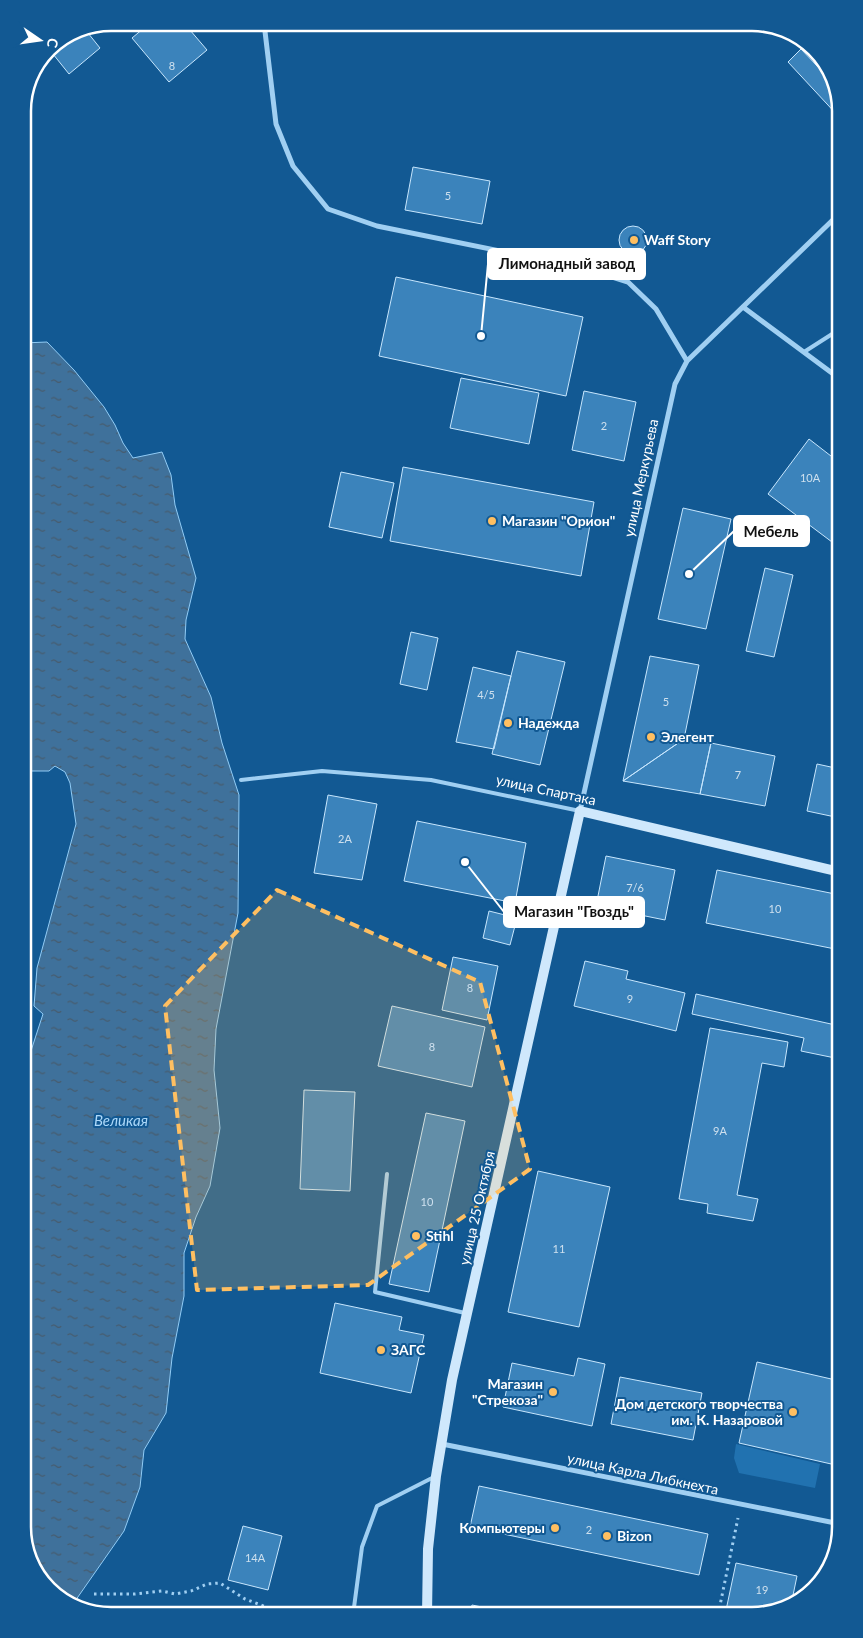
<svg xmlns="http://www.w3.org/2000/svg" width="863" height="1638" font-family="Lato,sans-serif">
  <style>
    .green { fill: #2172b0 }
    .water { fill: url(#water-ripples); stroke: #91ccf6 }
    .building { fill: #3b83bb; stroke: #c7e6fd }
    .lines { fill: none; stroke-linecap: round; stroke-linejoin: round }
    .path { stroke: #a0cff2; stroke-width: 3; stroke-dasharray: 2.5 4; stroke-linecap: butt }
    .lane { stroke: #a0cff2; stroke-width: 4 }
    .street { stroke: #a0cff2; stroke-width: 5 }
    .secondary { stroke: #cfe8fc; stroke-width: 10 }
    .marked { fill: #ffbf61; fill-opacity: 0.2; stroke: #ffbf61; stroke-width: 4; stroke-dasharray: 10 6; stroke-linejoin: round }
    .poi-dot { fill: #ffbf61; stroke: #125993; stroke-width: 2 }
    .labels { text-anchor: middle; stroke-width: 4; stroke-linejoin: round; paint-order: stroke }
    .number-label { font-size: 11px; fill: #cee0ee }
    .poi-label { font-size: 14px; font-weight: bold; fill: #fff; stroke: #125993; text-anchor: start }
    .street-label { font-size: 14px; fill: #fff; stroke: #125993 }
    .water-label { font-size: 15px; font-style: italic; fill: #acd8f9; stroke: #125993 }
    .rim { fill: none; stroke: #fff; stroke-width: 2.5 }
    .leader { fill: none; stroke: #fff; stroke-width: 2 }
    .callout-dot { fill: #fff; stroke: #125993; stroke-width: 2 }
    .callout { fill: #fff; stroke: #fff; stroke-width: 2 }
    .callout-label { font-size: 15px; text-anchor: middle; font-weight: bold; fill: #111 }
  </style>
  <defs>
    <pattern id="water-ripples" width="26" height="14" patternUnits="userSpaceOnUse" patternTransform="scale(1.25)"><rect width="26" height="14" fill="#3f719b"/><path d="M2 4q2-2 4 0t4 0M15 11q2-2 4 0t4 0" fill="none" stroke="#475b6c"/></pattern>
  </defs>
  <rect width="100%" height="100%" fill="#125993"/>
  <!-- green -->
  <path class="green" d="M840 265V298L831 300Z
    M736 1444 820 1464 815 1488 739 1473 734 1458Z
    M836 1466 840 1467V1492L831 1490Z"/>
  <!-- water -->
  <path class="water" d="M47 342 74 370 104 407 115 425 123 443 133 458 162 452 171 475 175 505 196 578 186 620 185 639 211 697 222 743 239 795 238 913 216 1029 214 1070 220 1128 210 1186 196 1217 184 1253V1296L172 1358 166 1413 144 1450 140 1487 124 1531 73 1604 62 1600 29 1561 23 1527V1068L28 1060 43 1014 34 1006 37 968 76 824 70 783 65 772 55 766 49 771H23V343Z"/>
  <!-- building -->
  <path class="building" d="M150 23H184L207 50 169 82 132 38Z
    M84 28 100 48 69 74 49 49 78 29Z
    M801 49 835 85 840 118 788 62Z
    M413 167 490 181 482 224 405 210Z
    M619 240a14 14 0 1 1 28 0a14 14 0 1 1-28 0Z
    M396 277 583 317 566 396 379 356Z
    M461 378 539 393 529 444 450 428Z
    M584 391 636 402 624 461 572 450Z
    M809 439 840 463V548L768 494Z
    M403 467 594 502 581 576 390 541Z
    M341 472 394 483 382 538 329 527Z
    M683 508 731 519 706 629 658 619Z
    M765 568 793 575 774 657 746 651Z
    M411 632 438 638 427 690 400 684Z
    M517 651 565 662 540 765 492 754Z
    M650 656 699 665 684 739 623 781Z
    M473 667 511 676 494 749 456 742Z
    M684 739 711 743 700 794 623 781Z
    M711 743 775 756 765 806 700 794Z
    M817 764 840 769V818L807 811Z
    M328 795 377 804 362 880 314 873Z
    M417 821 526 843 515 903 404 881Z
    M606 856 675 870 665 920 596 906Z
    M717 870 840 895V950L706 923Z
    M489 911 517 918 510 945 483 938Z
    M453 957 498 966 487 1020 442 1010Z
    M585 961 628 971 626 979 685 993 676 1031 574 1006Z
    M696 994 840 1026V1059L801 1051 804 1038 692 1014Z
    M392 1006 485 1027 472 1087 378 1066Z
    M710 1028 788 1042 784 1067 762 1063 737 1195 758 1199 753 1221 707 1213 708 1204 679 1199Z
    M304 1090 355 1092 350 1191 300 1189Z
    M426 1113 465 1121 429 1292 389 1284Z
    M538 1171 610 1187 579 1327 508 1312Z
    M335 1303 402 1317 399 1330 424 1335 411 1393 320 1373Z
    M578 1358 605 1364 592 1426 503 1407 512 1363 574 1376Z
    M757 1362 840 1381V1466L739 1443Z
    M620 1377 702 1393 693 1440 611 1424Z
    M479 1486 708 1534 699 1575 470 1527Z
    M243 1526 282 1536 268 1590 228 1580Z
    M736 1563 797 1576 791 1605 786 1609 752 1616 725 1615Z
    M472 1605 521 1615H469Z"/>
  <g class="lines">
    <!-- path -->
    <path class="path" d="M94 1594H135L162 1591 175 1594 191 1591 207 1584 220 1583 245 1599 269 1608 315 1615
      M718 1615 738 1518"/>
    <!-- lane -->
    <path class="lane" d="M804 352 840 329
      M241 780 322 771 431 780 580 811
      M387 1174 375 1292 465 1313
      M353 1615 362 1547 377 1506 434 1477"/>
    <!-- street -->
    <path class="street" d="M264 23 276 124 293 166 328 209 377 226 584 268 628 282 656 309 687 361
      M743 307 840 379
      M580 811 675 384 687 361 840 213
      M442 1444 840 1524"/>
    <!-- secondary -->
    <path class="secondary" d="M427 1615 428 1549 436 1476 452 1380 580 811 840 872"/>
  </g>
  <!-- marked area -->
  <path class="marked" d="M277 890 480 982 530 1169 368 1285 197 1290 165 1006Z"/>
  <!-- markers -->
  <g class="poi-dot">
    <circle cx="634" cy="240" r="5"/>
    <circle cx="492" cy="521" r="5"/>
    <circle cx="508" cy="723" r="5"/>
    <circle cx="651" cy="737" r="5"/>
    <circle cx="416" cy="1236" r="5"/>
    <circle cx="381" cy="1350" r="5"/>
    <circle cx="553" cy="1392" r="5"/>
    <circle cx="793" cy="1412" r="5"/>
    <circle cx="555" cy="1528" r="5"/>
    <circle cx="607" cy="1536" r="5"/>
  </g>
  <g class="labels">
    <!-- number labels -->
    <g class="number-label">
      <text x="172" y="70">8</text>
      <text x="448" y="200">5</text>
      <text x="604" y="430">2</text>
      <text x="810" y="482">10А</text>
      <text x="486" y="699">4/5</text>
      <text x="666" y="706">5</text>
      <text x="738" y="779">7</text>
      <text x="345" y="843">2А</text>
      <text x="635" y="892">7/6</text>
      <text x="775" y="913">10</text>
      <text x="470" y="992">8</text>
      <text x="630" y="1003">9</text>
      <text x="432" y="1051">8</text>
      <text x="720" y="1135">9А</text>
      <text x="427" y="1206">10</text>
      <text x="559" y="1253">11</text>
      <text x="589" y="1534">2</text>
      <text x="255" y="1562">14А</text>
      <text x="762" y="1594">19</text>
    </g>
    <!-- poi labels -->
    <g class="poi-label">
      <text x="644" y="245">Waff Story</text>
      <text x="502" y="526">Магазин "Орион"</text>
      <text x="518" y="728">Надежда</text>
      <text x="661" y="742">Элегент</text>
      <text x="426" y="1241">Stihl</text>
      <text x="391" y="1355">ЗАГС</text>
      <text x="543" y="1389" text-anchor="end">Магазин<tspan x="543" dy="16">"Стрекоза"</tspan></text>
      <text x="783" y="1409" text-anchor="end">Дом детского творчества<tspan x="783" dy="16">им. К. Назаровой</tspan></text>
      <text x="545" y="1533" text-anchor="end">Компьютеры</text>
      <text x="617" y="1541">Bizon</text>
    </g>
    <!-- street labels -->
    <g class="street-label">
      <text transform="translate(641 478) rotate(-78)" y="5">улица Меркурьева</text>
      <text transform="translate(546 790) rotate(12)" y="5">улица Спартака</text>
      <text transform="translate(477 1208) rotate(-77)" y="5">улица 25 Октября</text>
      <text transform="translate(643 1474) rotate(12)" y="5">улица Карла Либкнехта</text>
    </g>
    <!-- water labels -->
    <g class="water-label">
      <text x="121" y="1126">Великая</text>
    </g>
  </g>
  <!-- crop -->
  <path d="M0 0H863V1638H0ZM111 31H752A80 80 0 0 1 832 111V1527A80 80 0 0 1 752 1607H111A80 80 0 0 1 31 1527V111A80 80 0 0 1 111 31Z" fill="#125993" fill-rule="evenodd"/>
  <path class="rim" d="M111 31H752A80 80 0 0 1 832 111V1527A80 80 0 0 1 752 1607H111A80 80 0 0 1 31 1527V111A80 80 0 0 1 111 31Z"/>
  <!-- callouts -->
  <path class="leader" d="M481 336L488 264M689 574L734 531M465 862L504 912"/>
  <g class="callout-dot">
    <circle cx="481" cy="336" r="5"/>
    <circle cx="689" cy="574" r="5"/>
    <circle cx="465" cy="862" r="5"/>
  </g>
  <g class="callout">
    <rect x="488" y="249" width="157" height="30" rx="5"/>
    <rect x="734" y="516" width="75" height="30" rx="5"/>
    <rect x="504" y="897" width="140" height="30" rx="5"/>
  </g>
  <g class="callout-label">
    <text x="567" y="269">Лимонадный завод</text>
    <text x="771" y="537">Мебель</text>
    <text x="574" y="917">Магазин "Гвоздь"</text>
  </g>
  <!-- north arrow -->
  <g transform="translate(40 40) rotate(103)" stroke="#125993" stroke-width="4" paint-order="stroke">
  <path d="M0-4L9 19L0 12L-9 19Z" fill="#ffffff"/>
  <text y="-8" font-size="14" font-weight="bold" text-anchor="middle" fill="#ffffff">С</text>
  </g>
</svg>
